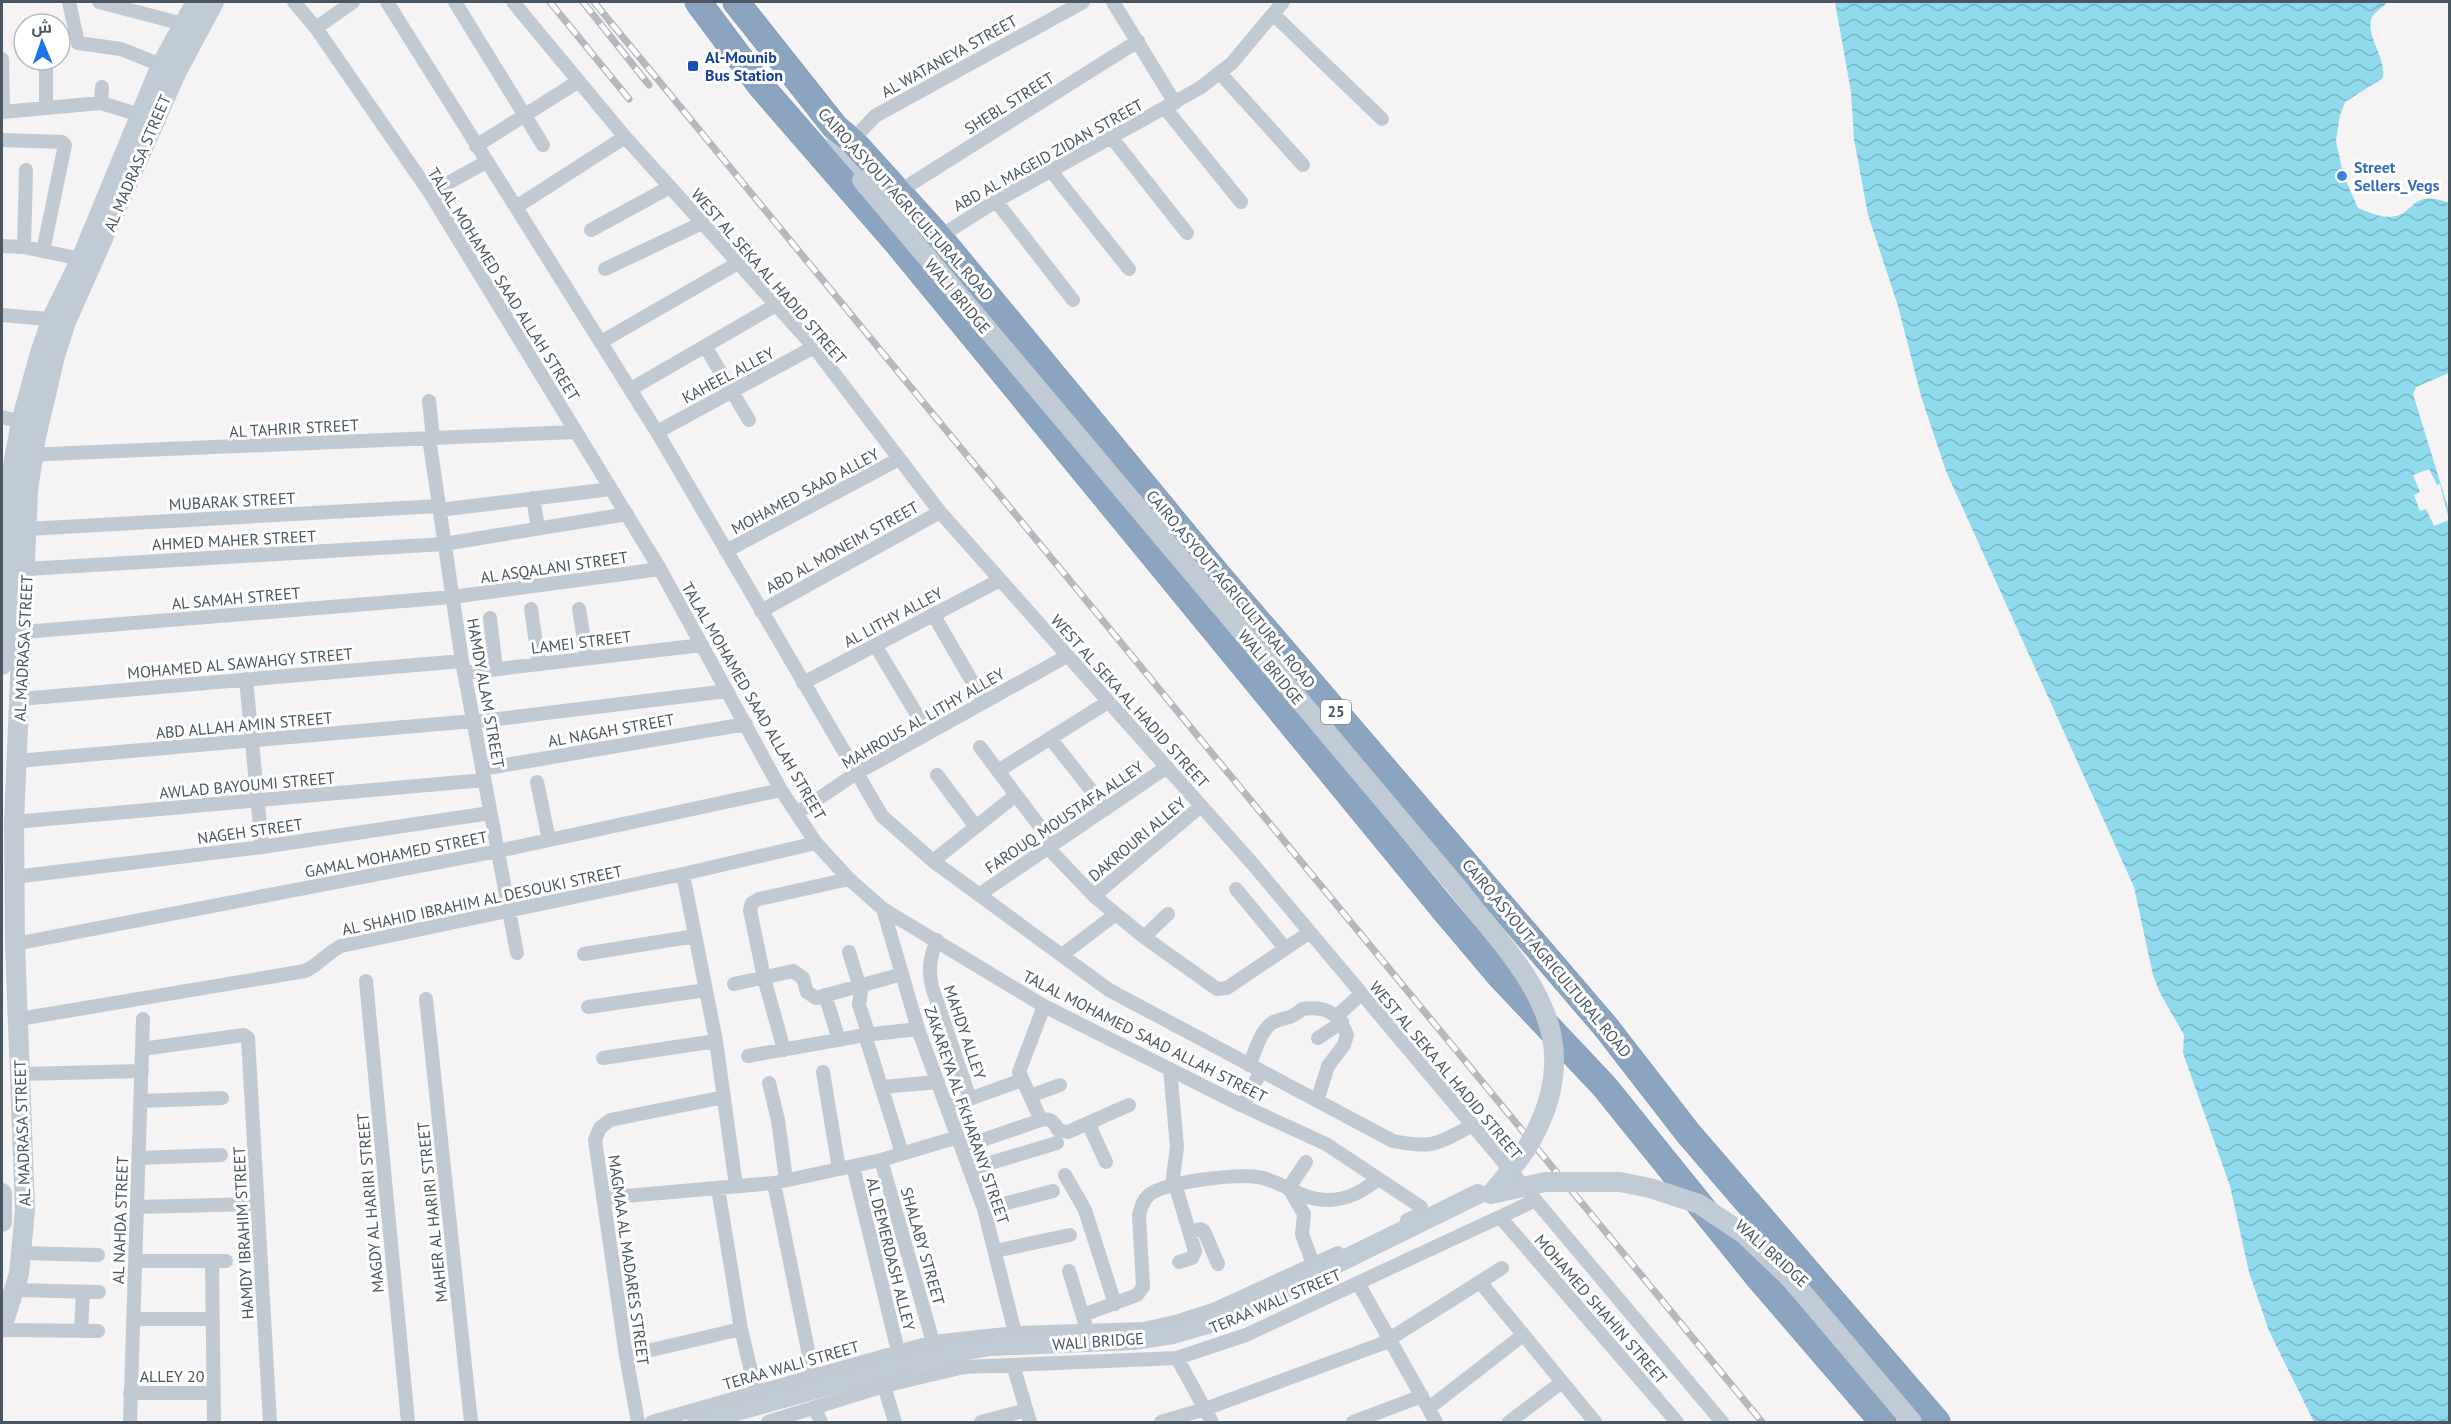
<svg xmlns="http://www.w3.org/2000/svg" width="2451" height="1424" font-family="'PT Sans',Cairo,sans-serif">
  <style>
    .water { fill: url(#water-waves) }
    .pier { fill: #f5f3f3 }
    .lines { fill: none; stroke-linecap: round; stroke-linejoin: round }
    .highway-casing { stroke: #7690ad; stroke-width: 27 }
    .street { stroke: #c1cad2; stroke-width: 14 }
    .secondary { stroke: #c1cbd6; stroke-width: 20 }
    .highway { stroke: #8ba5c1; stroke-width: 26 }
    .rail-casing { stroke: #b5b8bd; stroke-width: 7 }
    .rail { stroke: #fff; stroke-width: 4.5; stroke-dasharray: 14; stroke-linecap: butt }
    .secondary-bridge { stroke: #c1cbd6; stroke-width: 20 }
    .transit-dot { fill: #1a4fb4; stroke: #fff; stroke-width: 2 }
    .shop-dot { fill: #3f7fe0; stroke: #fff; stroke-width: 2 }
    .labels { text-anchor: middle; stroke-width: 6; stroke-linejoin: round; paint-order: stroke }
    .shield { fill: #fff; stroke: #808990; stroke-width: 1.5 }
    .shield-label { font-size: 15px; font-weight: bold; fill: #4a5661 }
    .street-label { font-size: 16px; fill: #4a5661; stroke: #fff }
    .transit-label { font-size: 16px; font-weight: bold; fill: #164399; stroke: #fff; text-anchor: start }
    .shop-label { font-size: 16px; font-weight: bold; fill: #366cbe; stroke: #fff; text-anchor: start }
  </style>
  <defs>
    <pattern id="water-waves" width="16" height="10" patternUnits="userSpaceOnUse" patternTransform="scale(1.5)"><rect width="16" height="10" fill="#90daee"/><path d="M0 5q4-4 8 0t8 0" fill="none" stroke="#78b4c4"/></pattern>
  </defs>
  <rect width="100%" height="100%" fill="#f5f3f3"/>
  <!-- water -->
  <path class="water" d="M1835 2H2388C2384 6 2378 10 2374 14 2361 31 2387 57 2383 78L2345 102 2340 115 2336 141 2343 174 2358 208C2368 212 2379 217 2390 217 2415 216 2410 188 2449 203V373L2416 387 2413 394 2450 514 2449 1422H2314L2269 1331 2249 1272 2230 1186 2183 1053 2184 1035 2160 993 2153 975 2134 887 1946 471 1921 396 1898 306 1868 215 1854 139 1851 92Z"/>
  <!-- pier -->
  <path class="pier" d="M2429 469 2437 485 2440 484 2449 520 2434 526 2426 509 2420 511 2414 495 2420 492 2413 475Z"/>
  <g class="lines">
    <defs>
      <path id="highway" d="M698 2 760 85 898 244 1445 911 1500 976 1604 1086 1759 1278 1883 1422
        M736 2 835 127 853 142 939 237 1218 575 1605 1026 1688 1133 1937 1422"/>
    </defs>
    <!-- highway casing -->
    <use href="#highway" class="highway-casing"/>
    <!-- street -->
    <path class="street" d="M69 2 78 43 121 49 161 65
      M99 2 183 24
      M294 2 316 28 430 193 660 569 781 790 816 843 849 879 883 909 1044 1006 1243 1106 1326 1144 1421 1207 1419 1215 1407 1220
      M387 2 657 432 882 816 933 861 1109 990 1393 1141C1432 1149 1437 1144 1471 1126
      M455 2 543 145
      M513 2 625 137 814 347 940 512 1251 862 1722 1422
      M1113 2 1175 103
      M1273 14 1382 119
      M316 28 353 2
      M2 59 3 112
      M1220 73 1303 165
      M101 103 102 87
      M46 107V60
      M1165 108 1241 202
      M2 112 101 103 140 115
      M1112 138 1187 233
      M2 140 62 142 65 145 43 251
      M848 145 875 116 1083 2
      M476 146 579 81
      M1051 171 1129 269
      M898 192 1138 41
      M430 193 486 162
      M996 201 1073 300
      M516 207 625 137
      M591 230 670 187
      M939 237 996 201 1200 88 1232 63 1283 2
      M2 246 24 247 81 259
      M24 247 26 170
      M605 269 702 223
      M2 315 59 320
      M601 342 738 263
      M705 346 749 420
      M631 389 776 305
      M429 401 433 438
      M2 417 21 422
      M657 432 814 347
      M429 438 462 661 517 953
      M24 455 576 432
      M533 498 538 528
      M439 510 611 489
      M27 529 439 506
      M726 551 899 459
      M26 569 444 544 627 514
      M531 609 539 664
      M579 609 587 658
      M761 611 940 512
      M933 614 984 702
      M490 618 496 669
      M23 632 452 597 660 569
      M875 645 928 733
      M464 673 702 645
      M246 679 262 847
      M803 683 1000 580
      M20 699 462 661
      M473 722 727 691
      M1050 738 1106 809
      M980 747 1053 844
      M17 761 473 721
      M482 769 746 724
      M998 771 1108 702
      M937 775 976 827
      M537 782 549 840
      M797 813 855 774 1067 656
      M14 822 484 780
      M1048 848 1094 896 1144 937 1217 989 1227 988 1310 932
      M933 861 1016 795
      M683 874 716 1041 736 1186
      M14 877 262 847 490 813
      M1236 889 1285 948
      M980 894 1167 767
      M1094 896 1201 806
      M883 909 918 1029 984 1209 1015 1333
      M1144 937 1168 914
      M937 940C930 957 928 969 932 987L970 1099
      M15 944 498 851 781 790
      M849 952 861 991 859 1005 869 1035
      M584 954 695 936
      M1062 955 1116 914
      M366 981 408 1422
      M734 984 793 971 803 978 807 992 816 998 902 974
      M825 995 839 1040
      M426 999 471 1422
      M588 1007 706 990
      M1337 1016 1361 994
      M19 1019 305 971C319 965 327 953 341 946L683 874 816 843
      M865 1035 902 1153
      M1318 1038 1342 1022
      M142 1049 244 1035 248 1038 270 1422
      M784 1050 764 978 750 910 752 903 759 899 849 879
      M748 1056 865 1035 918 1029
      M603 1058 716 1041
      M1249 1065C1256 1051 1261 1026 1276 1021 1287 1017 1293 1018 1302 1009 1326 1006 1338 1012 1347 1035L1344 1045 1328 1066 1317 1101
      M1170 1069 1177 1147 1172 1185
      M823 1072 839 1169
      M21 1074 142 1071
      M769 1083 778 1120 786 1180
      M881 1087 938 1082
      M1030 1096 1060 1085
      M141 1101 222 1098
      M1243 1106 1261 1071
      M947 1107 1022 1080
      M1041 1120 1019 1072 1044 1006
      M1088 1123 1106 1162
      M962 1147 1041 1120C1050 1118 1054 1121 1058 1130L1068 1132 1129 1105
      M139 1158 221 1155
      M881 1160 933 1342
      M853 1166 898 1351
      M970 1169 1057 1143
      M1065 1175 1085 1210 1115 1304
      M774 1183 813 1375
      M1175 1184 1195 1251 1192 1258 1179 1262
      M718 1188 741 1329 756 1392
      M1288 1189 1306 1162
      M1290 1190 1304 1214 1302 1234 1313 1264
      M603 1198 774 1183 881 1160 958 1137
      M137 1207 257 1204
      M984 1209 1053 1191
      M1500 1217 1677 1422
      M1190 1232 1201 1229 1204 1231 1218 1264
      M995 1251 1070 1235
      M22 1253 98 1255
      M135 1261H226
      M212 1261 214 1422
      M1069 1271 1085 1323
      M1480 1282 1595 1422
      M1358 1283 1436 1422
      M14 1290 99 1292
      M1083 1315 1137 1295 1143 1287 1139 1215C1141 1207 1143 1200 1149 1195 1166 1181 1237 1174 1258 1177 1283 1181 1302 1201 1328 1200 1348 1200 1363 1191 1378 1179
      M133 1319H212
      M2 1330 98 1331
      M81 1331 83 1292
      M1391 1338 1502 1268
      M626 1356 741 1329
      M1177 1358 1212 1422
      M1013 1365 1030 1422
      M884 1386 895 1422
      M130 1393H214
      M815 1408 821 1422
      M1429 1408 1523 1335
      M130 1422 143 1019
      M638 1422 626 1356 595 1140 600 1128 610 1120 724 1097
      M652 1422 933 1342 1015 1333 1144 1329 1179 1321 1213 1310 1338 1253
      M768 1422 884 1386 964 1367 1177 1358 1246 1335 1534 1201
      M981 1422 1026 1410
      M1161 1422 1205 1409 1392 1340
      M1353 1422 1422 1396
      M1509 1422 1562 1382"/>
    <!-- secondary -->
    <path class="secondary" d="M835 127C836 149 849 163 862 180
      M2 665 9 487 21 422 40 353 52 318 81 259 161 65 196 2
      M2 1193V1222
      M2 1328 19 1274 25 1210 15 944 14 822 28 490 36 437 55 356 66 322 177 71 214 2
      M697 1422 912 1362 951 1353 989 1346 1134 1340 1173 1334 1211 1323 1248 1307 1478 1194"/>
    <!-- highway -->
    <use href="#highway" class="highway"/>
    <defs>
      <path id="rail" d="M550 2 629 99
        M583 2 649 85
        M594 2 1762 1422"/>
    </defs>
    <!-- rail casing -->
    <use href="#rail" class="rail-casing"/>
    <!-- rail -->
    <use href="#rail" class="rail"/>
    <!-- secondary-bridge -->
    <path class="secondary-bridge" d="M862 180 1456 886C1515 962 1587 1024 1538 1127 1527 1152 1508 1173 1491 1194
      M1491 1194 1545 1182H1620L1650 1188 1699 1204 1744 1234 1791 1279 1912 1422"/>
  </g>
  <!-- markers -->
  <rect class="transit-dot" x="687" y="60" width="12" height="12" rx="3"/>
  <circle class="shop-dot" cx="2342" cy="176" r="6"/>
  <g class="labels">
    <!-- shield labels -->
    <rect class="shield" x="1321" y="700" width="30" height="24" rx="4.5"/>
    <g class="shield-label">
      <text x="1336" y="717">25</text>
    </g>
    <!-- street labels -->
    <g class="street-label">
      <text transform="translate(949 56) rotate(-29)" y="6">AL WATANEYA STREET</text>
      <text transform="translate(1009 103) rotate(-32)" y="6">SHEBL STREET</text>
      <text transform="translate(1048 155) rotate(-29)" y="6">ABD AL MAGEID ZIDAN STREET</text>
      <text transform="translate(137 163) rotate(-67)" y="6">AL MADRASA STREET</text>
      <text transform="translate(906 204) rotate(48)" y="6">CAIRO,ASYOUT AGRICULTURAL ROAD</text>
      <text transform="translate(769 276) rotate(49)" y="6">WEST AL SEKA AL HADID STREET</text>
      <text transform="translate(504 284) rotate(58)" y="6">TALAL MOHAMED SAAD ALLAH STREET</text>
      <text transform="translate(958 296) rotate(50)" y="6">WALI BRIDGE</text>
      <text transform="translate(728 375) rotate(-28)" y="6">KAHEEL ALLEY</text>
      <text transform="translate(294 428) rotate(-3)" y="6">AL TAHRIR STREET</text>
      <text transform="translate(805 491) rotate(-28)" y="6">MOHAMED SAAD ALLEY</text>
      <text transform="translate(232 501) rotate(-3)" y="6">MUBARAK STREET</text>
      <text transform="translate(234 540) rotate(-3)" y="6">AHMED MAHER STREET</text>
      <text transform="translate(842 547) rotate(-29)" y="6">ABD AL MONEIM STREET</text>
      <text transform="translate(554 567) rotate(-8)" y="6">AL ASQALANI STREET</text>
      <text transform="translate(1231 589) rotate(50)" y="6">CAIRO,ASYOUT AGRICULTURAL ROAD</text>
      <text transform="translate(236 598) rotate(-5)" y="6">AL SAMAH STREET</text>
      <text transform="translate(893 617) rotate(-28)" y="6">AL LITHY ALLEY</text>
      <text transform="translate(581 642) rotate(-7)" y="6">LAMEI STREET</text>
      <text transform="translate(23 648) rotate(-87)" y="6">AL MADRASA STREET</text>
      <text transform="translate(240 663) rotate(-5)" y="6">MOHAMED AL SAWAHGY STREET</text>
      <text transform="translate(1271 667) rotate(50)" y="6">WALI BRIDGE</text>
      <text transform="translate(486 693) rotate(80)" y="6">HAMDY ALAM STREET</text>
      <text transform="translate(754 701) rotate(60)" y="6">TALAL MOHAMED SAAD ALLAH STREET</text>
      <text transform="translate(1130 701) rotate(48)" y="6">WEST AL SEKA AL HADID STREET</text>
      <text transform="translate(923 718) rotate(-30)" y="6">MAHROUS AL LITHY ALLEY</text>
      <text transform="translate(244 725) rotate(-5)" y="6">ABD ALLAH AMIN STREET</text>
      <text transform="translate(611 730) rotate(-10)" y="6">AL NAGAH STREET</text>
      <text transform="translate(247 785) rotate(-5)" y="6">AWLAD BAYOUMI STREET</text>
      <text transform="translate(1064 817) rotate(-34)" y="6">FAROUQ MOUSTAFA ALLEY</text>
      <text transform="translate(250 831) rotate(-8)" y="6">NAGEH STREET</text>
      <text transform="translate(1137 839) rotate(-40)" y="6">DAKROURI ALLEY</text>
      <text transform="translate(396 854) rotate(-11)" y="6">GAMAL MOHAMED STREET</text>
      <text transform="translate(482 900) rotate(-12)" y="6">AL SHAHID IBRAHIM AL DESOUKI STREET</text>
      <text transform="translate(1547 958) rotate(50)" y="6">CAIRO,ASYOUT AGRICULTURAL ROAD</text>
      <text transform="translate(965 1032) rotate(71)" y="6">MAHDY ALLEY</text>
      <text transform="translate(1145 1036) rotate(27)" y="6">TALAL MOHAMED SAAD ALLAH STREET</text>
      <text transform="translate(1446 1070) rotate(50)" y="6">WEST AL SEKA AL HADID STREET</text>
      <text transform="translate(967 1115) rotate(71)" y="6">ZAKAREYA AL FKHARANY STREET</text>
      <text transform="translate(22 1133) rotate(-92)" y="6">AL MADRASA STREET</text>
      <text transform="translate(370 1203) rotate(-95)" y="6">MAGDY AL HARIRI STREET</text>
      <text transform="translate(432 1212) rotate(-96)" y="6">MAHER AL HARIRI STREET</text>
      <text transform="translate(120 1220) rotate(-88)" y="6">AL NAHDA STREET</text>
      <text transform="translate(243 1233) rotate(-93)" y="6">HAMDY IBRAHIM STREET</text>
      <text transform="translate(923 1246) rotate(74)" y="6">SHALABY STREET</text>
      <text transform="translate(1772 1253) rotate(42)" y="6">WALI BRIDGE</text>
      <text transform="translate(891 1254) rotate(76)" y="6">AL DEMERDASH ALLEY</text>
      <text transform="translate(629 1260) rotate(82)" y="6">MAGMAA AL MADARES STREET</text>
      <text transform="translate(1275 1301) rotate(-23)" y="6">TERAA WALI STREET</text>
      <text transform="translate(1601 1309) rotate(49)" y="6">MOHAMED SHAHIN STREET</text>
      <text transform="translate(1098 1341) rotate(-4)" y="6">WALI BRIDGE</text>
      <text transform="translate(791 1365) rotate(-16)" y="6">TERAA WALI STREET</text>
      <text x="172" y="1382">ALLEY 20</text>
    </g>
    <!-- transit labels -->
    <g class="transit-label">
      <text x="705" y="63">Al-Mounib<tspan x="705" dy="18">Bus Station</tspan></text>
    </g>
    <!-- shop labels -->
    <g class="shop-label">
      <text x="2354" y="173">Street<tspan x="2354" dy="18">Sellers_Vegs</tspan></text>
    </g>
  </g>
  <!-- border -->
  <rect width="2451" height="1424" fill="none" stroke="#4a5661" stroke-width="6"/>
  <!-- north arrow -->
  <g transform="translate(42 42) rotate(358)"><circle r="28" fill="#ffffff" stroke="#b7bbc0" stroke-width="1.5"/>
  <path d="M0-4.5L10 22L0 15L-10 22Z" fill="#1a73e8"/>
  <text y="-9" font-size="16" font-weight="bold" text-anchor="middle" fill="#4a5661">ش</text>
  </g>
</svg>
